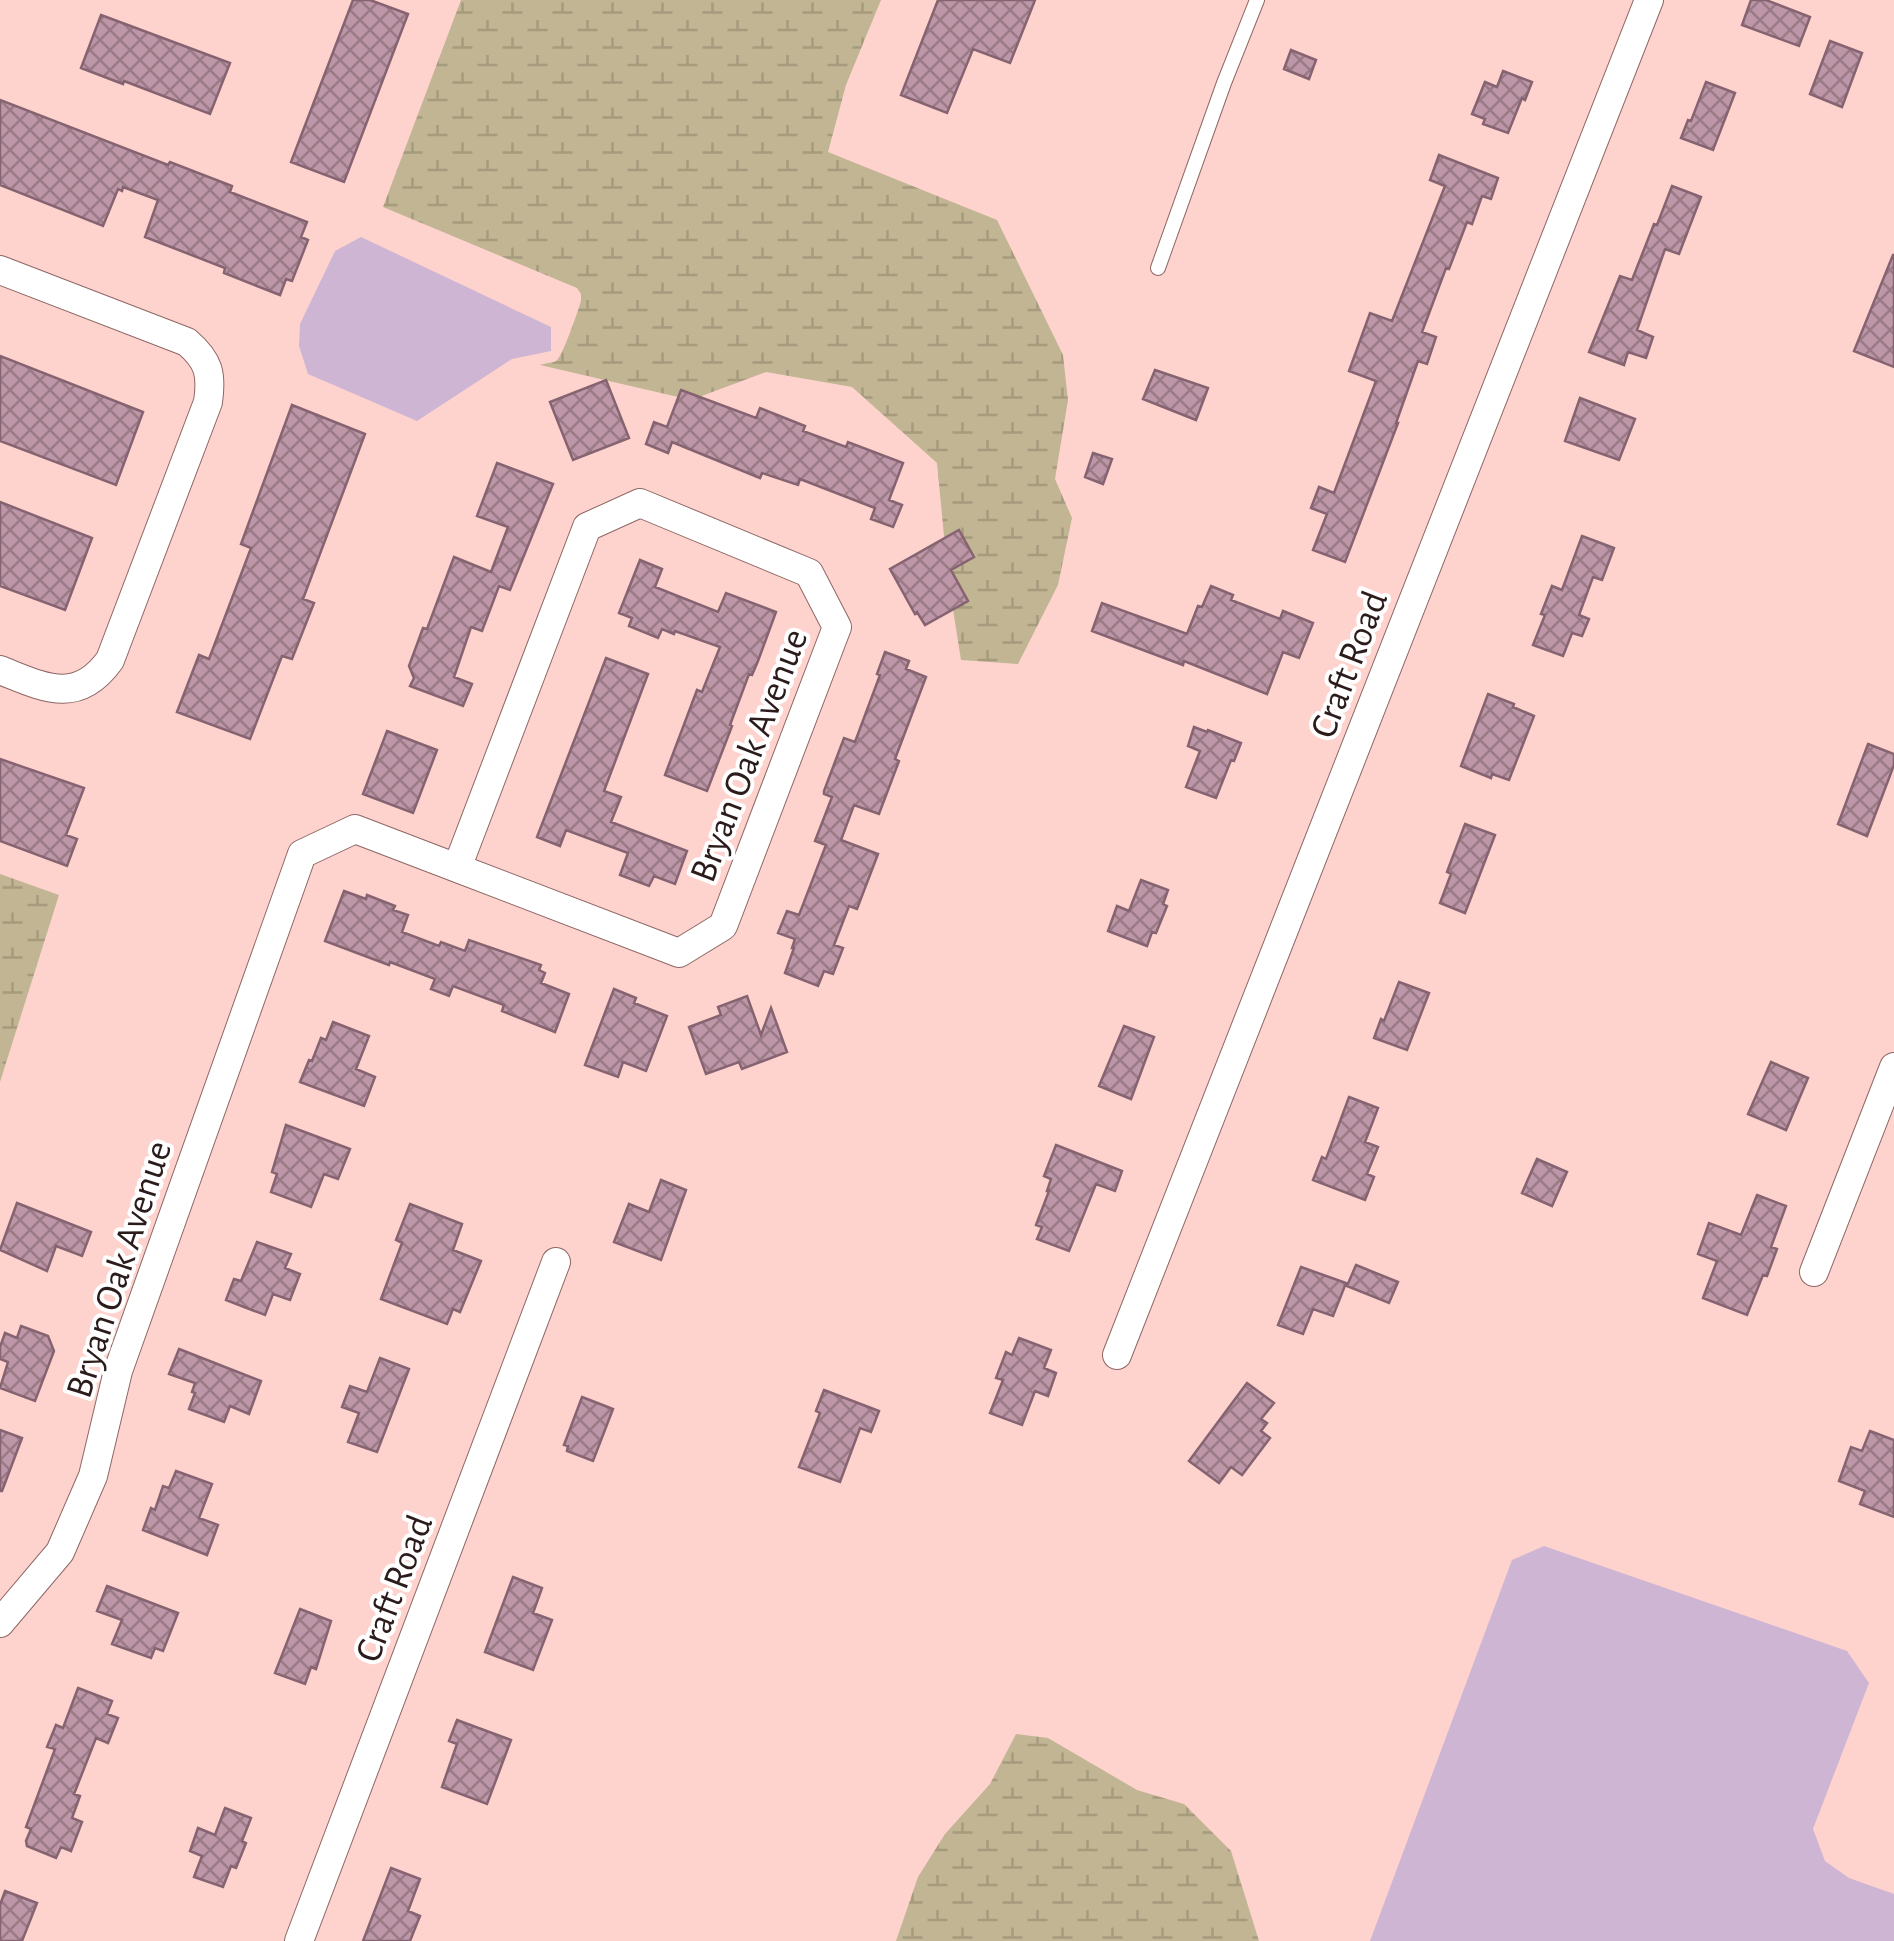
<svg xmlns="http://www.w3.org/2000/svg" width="1894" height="1941" font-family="'Alegreya Sans',sans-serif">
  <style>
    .wetland { fill: url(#wetland-marsh) }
    .water { fill: #ceb5d4 }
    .building { fill: url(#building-cross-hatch); stroke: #866371; stroke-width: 2.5 }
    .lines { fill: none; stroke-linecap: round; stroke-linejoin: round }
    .lane-casing { stroke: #8d6764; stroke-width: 16 }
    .street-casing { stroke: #8d6764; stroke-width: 30 }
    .lane { stroke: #fff; stroke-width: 14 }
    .street { stroke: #fff; stroke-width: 28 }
    .labels { text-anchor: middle; stroke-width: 8; stroke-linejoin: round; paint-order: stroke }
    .street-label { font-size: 38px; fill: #2b1c1b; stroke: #fff }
  </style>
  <defs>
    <pattern id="wetland-marsh" width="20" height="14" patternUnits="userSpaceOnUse" patternTransform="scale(2.5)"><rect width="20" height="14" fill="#c2b593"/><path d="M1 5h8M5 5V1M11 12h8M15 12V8" fill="none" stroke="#a79b7e"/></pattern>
    <pattern id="building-cross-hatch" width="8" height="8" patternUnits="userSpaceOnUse" patternTransform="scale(2.5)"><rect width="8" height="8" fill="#bd97a7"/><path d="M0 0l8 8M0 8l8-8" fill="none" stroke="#9a7a87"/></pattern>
  </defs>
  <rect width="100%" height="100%" fill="#fed3ce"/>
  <!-- wetland -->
  <path class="wetland" d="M461 0H881L846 85 828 152 997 220 1063 355 1068 400 1055 479 1072 518 1058 585 1018 664 961 660 948 578 937 463 852 387 766 372 691 400 540 365C542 364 555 362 556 361 562 358 578 311 581 301V294L577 288 383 207Z
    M0 874 59 895 0 1082Z
    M1016 1734 1048 1738 1137 1790 1184 1804 1231 1851 1259 1941H896L918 1877 945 1834 990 1784Z"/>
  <!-- water -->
  <path class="water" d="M361 237 551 327V351L512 359 417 421 308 374 299 346 300 324 335 251Z
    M1544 1546 1847 1651 1869 1683 1813 1829 1825 1861 1849 1878 1894 1894V1941H1370L1512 1560Z"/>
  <!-- building -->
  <path class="building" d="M353 0H370L408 14 344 182 291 162Z
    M938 0H1035L1010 63 973 49 947 113 901 95Z
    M1751 0H1766L1810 17 1799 46 1742 25Z
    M101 15 230 63 210 114 124 81 123 84 81 68Z
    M1830 41 1862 53 1842 107 1810 94Z
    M1291 50 1316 60 1309 79 1284 69Z
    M1503 71 1532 82 1525 100 1522 98 1508 133 1483 124 1485 119 1472 114 1485 82 1497 87Z
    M1706 82 1735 93 1713 150 1681 138 1688 120 1691 121Z
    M0 100 168 165 170 162 232 186 230 192 307 222 301 237 308 240 292 281 286 279 280 295 224 273 225 268 145 237 158 200 123 187 122 191 118 189 103 226 0 185Z
    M1439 155 1498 178 1491 199 1482 196 1472 224 1467 222 1449 269 1446 268 1422 332 1436 337 1427 364 1418 361 1396 423H1398L1345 562 1313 550 1327 514 1311 508 1319 487 1334 493 1376 381 1349 371 1370 313 1392 321 1445 186 1430 180Z
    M1672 186 1701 197 1679 254 1665 249 1637 330 1653 337 1646 358 1628 352 1624 365 1589 352 1620 276 1632 280 1654 224 1657 225Z
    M1893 255H1894V367L1854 351Z
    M0 356 143 412 116 485 0 441Z
    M1155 370 1208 388 1196 420 1143 399Z
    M606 380 629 438 573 460 550 402Z
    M681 390 756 418 760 408 805 426 803 431 846 447 848 442 903 463 889 500 902 505 893 527 871 519 875 508 800 479 798 485 762 473 760 478 672 442 668 453 646 444 654 422 667 427Z
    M1580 398 1635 419 1619 460 1565 441Z
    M292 405 365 434 303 599 314 603 292 659 282 656 250 739 177 712 199 655 209 659 251 548 241 544Z
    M1093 453 1112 459 1103 484 1085 477Z
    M497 463 553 484 510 590 499 586 482 631 471 627 454 677 472 684 463 706 410 686 414 678 409 666 423 628 427 629 454 557 491 572 508 527 477 516Z
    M0 502 92 538 65 610 0 586Z
    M959 530 974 557 951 570 968 601 925 625 917 612 915 614 890 569Z
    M1582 536 1614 548 1602 580 1593 577 1579 615 1589 619 1582 636 1572 633 1563 656 1533 645 1545 615 1541 614 1552 586 1562 590Z
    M640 560 662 569 655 587 718 612 726 593 776 612 758 661 752 675 749 674 730 725 732 726 707 791 665 775 697 690 702 692 720 647 675 631 674 634 662 629 658 638 629 626 632 618 619 613Z
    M1211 586 1233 595 1231 600 1280 619 1283 611 1313 623 1299 658 1283 652 1267 694 1184 661 1183 665 1092 631 1102 603 1187 634 1198 606 1202 607Z
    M885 652 909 661 906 669 926 677 895 759 899 761 879 814 854 805 841 840 878 854 857 909 849 906 834 945 843 948 833 974 824 971 818 986 785 973 794 948H792L795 939 778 933 787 911 799 915 826 845 815 841 832 797 824 794V791L844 738 855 742 880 675 877 674Z
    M606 658 648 674 604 791 621 797 611 822 687 851 675 884 654 876 649 886 620 875 628 853 566 830 560 846 537 837Z
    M1488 694 1514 704 1513 707 1534 716 1509 780 1492 774 1491 778 1461 766Z
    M1194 727 1207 732 1208 730 1241 743 1234 761 1231 760 1216 798 1186 787 1200 751 1188 746Z
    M387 731 437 750 413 813 363 794Z
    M1868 744 1894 754V765L1867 836 1838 824Z
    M0 759 84 788 66 835 77 839 67 866 0 841Z
    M1465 824 1495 835 1465 913 1440 903 1451 874 1447 872Z
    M1141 880 1168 890 1163 904 1167 906 1156 933 1152 932 1147 946 1108 931 1117 906 1129 911Z
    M344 891 366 899 367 895 395 906 393 910 408 915 402 932 439 946 441 942 465 951 469 940 541 965 539 970 545 973 541 983 569 994 555 1032 502 1011 504 1005 453 986 449 996 431 989 435 979 390 962 389 965 325 941Z
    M1399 982 1429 993 1407 1050 1374 1038 1381 1019 1384 1021Z
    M614 989 636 998 634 1003 667 1016 646 1071 623 1062 618 1077 585 1065Z
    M747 996 761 1035 771 1008 787 1052 742 1069 739 1062 706 1074 689 1027 721 1015 718 1007Z
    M333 1022 369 1036 356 1069 375 1077 364 1106 300 1082 309 1060 312 1061 321 1038 326 1040Z
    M1124 1026 1154 1037 1131 1099 1099 1086Z
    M1771 1062 1808 1078 1786 1130 1748 1114Z
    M1349 1097 1378 1108 1365 1142 1378 1147 1367 1174 1374 1177 1365 1200 1313 1180 1322 1157 1326 1159Z
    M286 1125 350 1149 338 1179 324 1174 311 1207 271 1192 277 1174 272 1172Z
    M1056 1145 1122 1171 1115 1191 1096 1184 1069 1251 1037 1239 1042 1227 1036 1225 1049 1191H1047L1051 1179 1044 1176Z
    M1537 1159 1567 1172 1552 1206 1522 1193Z
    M661 1180 686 1190 661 1260 614 1242 629 1204 649 1212Z
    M1757 1195 1786 1206 1771 1247 1777 1249 1767 1276 1763 1275 1747 1315 1703 1298 1717 1261 1698 1254 1709 1223 1741 1235Z
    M17 1203 91 1232 82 1256 56 1246 47 1271 0 1250Z
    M410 1204 462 1224 453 1250 481 1261 460 1312 453 1309 447 1324 381 1299 402 1243 396 1240Z
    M257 1242 291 1254 285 1268 300 1274 290 1300 273 1294 265 1315 226 1300 234 1279 241 1281Z
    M1356 1265 1398 1282 1389 1303 1347 1286Z
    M1301 1267 1346 1283 1333 1316 1313 1309 1303 1334 1278 1325Z
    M21 1326 48 1336 54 1351 35 1401 0 1388 8 1362 0 1359V1347L5 1333 17 1338Z
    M1019 1338 1051 1350 1044 1368 1056 1373 1048 1396 1035 1391 1022 1425 990 1413 1003 1380 996 1378 1006 1352 1012 1355Z
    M179 1349 261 1381 249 1414 230 1406 224 1422 189 1409 195 1393 192 1392 195 1383 169 1374Z
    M380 1358 409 1369 377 1452 348 1442 359 1413 342 1407 350 1386 367 1392Z
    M1247 1383 1274 1403 1261 1419 1267 1423 1261 1431 1270 1438 1242 1475 1231 1467 1219 1483 1189 1461Z
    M824 1390 879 1411 871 1432 860 1428 840 1482 799 1467 820 1413 816 1411Z
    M582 1397 613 1409 593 1461 567 1451 568 1446 564 1445Z
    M0 1430 22 1438 2 1491H0Z
    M1870 1431 1894 1440V1517L1860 1504 1865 1491 1839 1481 1851 1447 1862 1451Z
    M176 1471 212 1484 199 1518 218 1525 207 1555 143 1530 151 1508 155 1510 163 1486 169 1488Z
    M513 1577 542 1588 533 1613 552 1620 533 1670 485 1652Z
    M107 1586 178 1613 163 1651 155 1648 151 1658 112 1644 122 1620 97 1611Z
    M300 1609 331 1621 316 1669 311 1667 305 1684 275 1673Z
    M78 1688 112 1701 107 1714 118 1718 108 1743 96 1738 74 1794 80 1796 72 1818 82 1822 71 1851 61 1847 56 1858 27 1846 26 1841 31 1829 26 1827 55 1749 47 1747 56 1725 63 1728Z
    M457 1720 511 1740 487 1804 442 1787 457 1744 449 1741Z
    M225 1808 251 1818 242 1841 246 1843 236 1868 231 1866 223 1887 194 1877 202 1856 190 1851 198 1828 215 1835Z
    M391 1868 420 1879 408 1911 420 1916 410 1941H363Z
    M5 1891 37 1903 22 1941H0V1905Z"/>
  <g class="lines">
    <defs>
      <path id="lane" d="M1158 268 1224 83 1257 0"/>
      <path id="street" d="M0 270 187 342C209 361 212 374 208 402L110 660C77 706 43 687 0 670
        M640 503 809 573 837 627 723 926 679 953 457 868 587 527Z
        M1814 1272 1894 1067
        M1117 1355 1649 0
        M0 1623 60 1552 93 1476 118 1371 302 854 355 829 457 868
        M299 1941 556 1262"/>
    </defs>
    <!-- lane casing -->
    <use href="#lane" class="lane-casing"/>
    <!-- street casing -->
    <use href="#street" class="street-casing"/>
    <!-- lane -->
    <use href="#lane" class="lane"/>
    <!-- street -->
    <use href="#street" class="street"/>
  </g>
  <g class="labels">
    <!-- street labels -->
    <g class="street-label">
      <text transform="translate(1348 664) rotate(-69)" y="13">Craft Road</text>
      <text transform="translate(748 755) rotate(-69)" y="13">Bryan Oak Avenue</text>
      <text transform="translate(118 1269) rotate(-72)" y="13">Bryan Oak Avenue</text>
      <text transform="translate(393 1588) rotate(-69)" y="13">Craft Road</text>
    </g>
  </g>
</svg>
